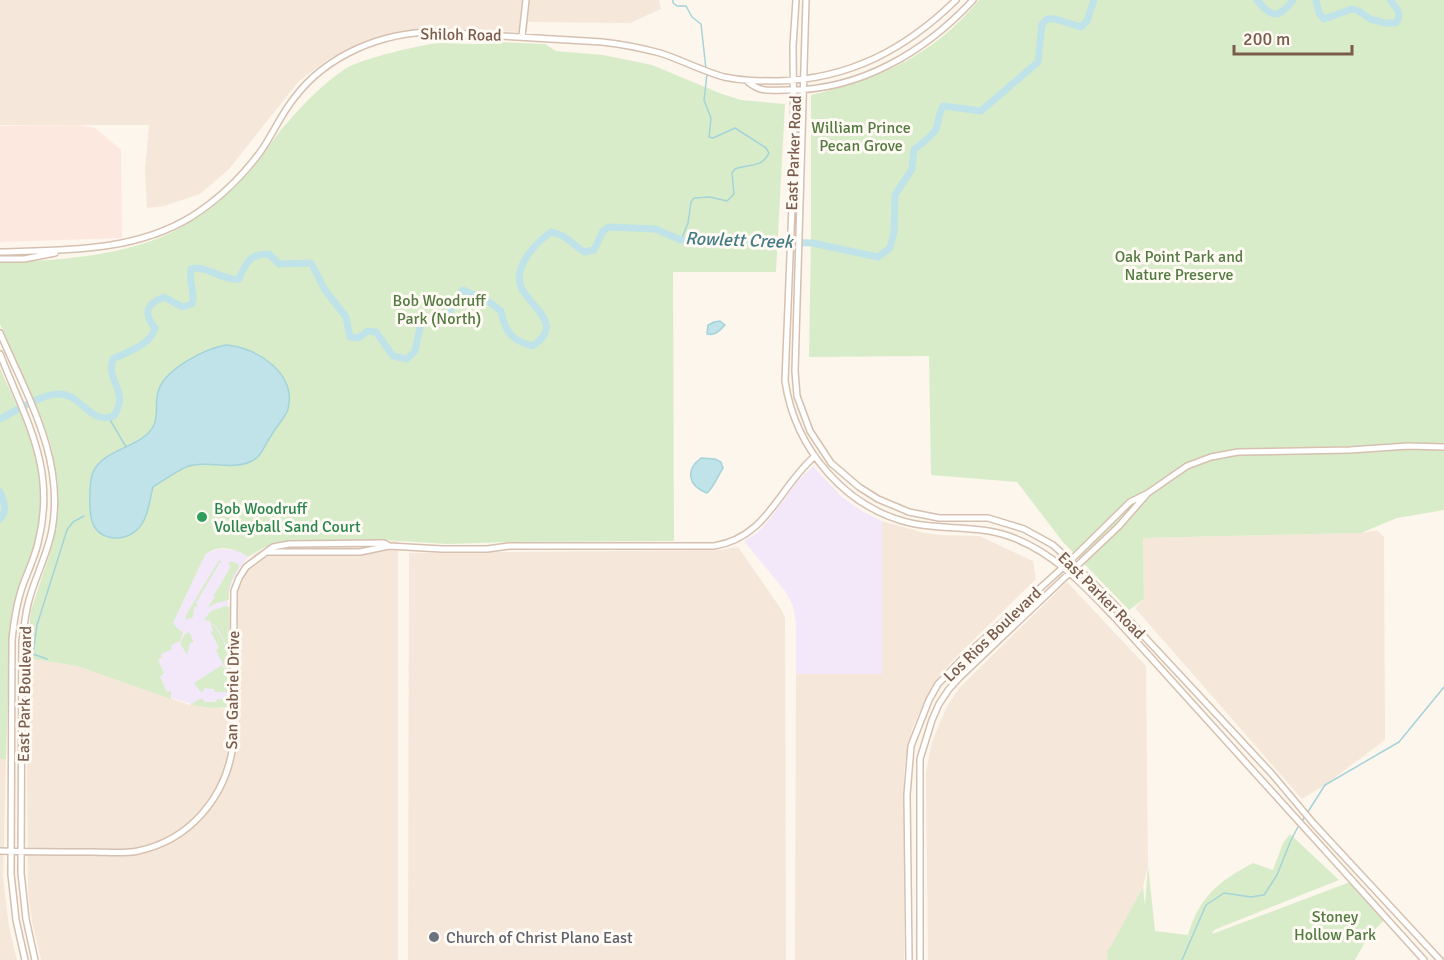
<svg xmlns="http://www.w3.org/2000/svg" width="1444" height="960" font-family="Signika,sans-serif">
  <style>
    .residential { fill: #f5e8da }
    .commercial { fill: #fde8e0 }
    .education { fill: #f3e8fa }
    .green { fill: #d8ecc9 }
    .water { fill: #bfe3e8; stroke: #a5d3da; stroke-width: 1.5 }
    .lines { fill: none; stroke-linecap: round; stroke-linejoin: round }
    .stream { stroke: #a5d3da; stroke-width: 1.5 }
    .river { stroke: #bfe3e8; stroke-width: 7 }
    .secondary-casing { stroke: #d6c0b0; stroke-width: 8 }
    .secondary { stroke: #fff; stroke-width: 5 }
    .leisure-dot { fill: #2e9e5b; stroke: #fffaf3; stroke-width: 2 }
    .worship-dot { fill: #6b7280; stroke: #fffaf3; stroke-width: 2 }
    .labels { text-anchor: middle; stroke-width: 6; stroke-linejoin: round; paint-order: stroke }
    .street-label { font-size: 16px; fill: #7a5c4d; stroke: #fffaf3 }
    .park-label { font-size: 16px; fill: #537a41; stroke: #fffaf3 }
    .leisure-label { font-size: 16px; fill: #27864d; stroke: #fffaf3; text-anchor: start }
    .worship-label { font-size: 16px; fill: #5b616d; stroke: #fffaf3; text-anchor: start }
    .water-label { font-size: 18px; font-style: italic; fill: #437c86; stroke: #fffaf3 }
  </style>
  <rect width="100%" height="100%" fill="#fdf6ec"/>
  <!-- residential -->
  <path class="residential" d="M0 0H659L661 9 630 23 528 22 527 32 420 29 379 37 330 58 299 81 229 169 200 194 164 206 147 208 145 170 149 125H0Z
    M882 521 925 533 941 535 979 536 1033 561 1036 579 962 651 939 676 928 694 912 729 905 762 904 777V960H795L796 674H881Z
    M1377 530 1384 537 1385 740 1325 785 1302 799 1135 608 1144 599 1143 538 1361 533Z
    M398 541V960H41L32 922 28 892 26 658 77 666 190 705 228 709 229 607 233 583 247 561 256 553 275 543 286 542Z
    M738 547 781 609 785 618 786 960H408L409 553 719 550Z
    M1067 582 1146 666 1148 865 1143 887 1108 954 1107 960H928L926 772 932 742 946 708 960 687Z
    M0 759H6L3 877 9 927 17 960H0Z"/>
  <!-- commercial -->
  <path class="commercial" d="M77 125 95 128 121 150 122 238 0 242V126Z"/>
  <!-- education -->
  <path class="education" d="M813 466 842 497 862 511 882 521V674H796V623L793 606 785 591 744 541 757 533 769 520 797 482Z
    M219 549 239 550 248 557 239 569 232 582 228 598V708L195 705 146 690 157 657 205 555 209 552Z"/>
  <!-- green -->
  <path class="green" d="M979 0H1444V510L1397 518 1361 533 1143 538 1144 599 1129 610 1063 542 1017 482 931 475 929 356 809 357 811 234V95C878 80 934 55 979 0Z
    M496 42 545 44 556 51 603 55 652 65 722 94 741 100 785 104 776 272H673L674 541 511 542 447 544 384 540 286 542 263 548 248 557C237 548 217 544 205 555L173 623 178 629 183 632 180 641 171 645 172 649 161 654 162 657 158 660 164 673 160 677 167 692 171 691V699L77 666 26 658 31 610 49 556 55 531 58 484 50 442 0 324V262C58 261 131 256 182 227 213 209 238 185 260 158 270 146 277 133 288 122 304 103 324 83 345 69 360 59 422 44 441 43 460 43 477 46 496 42Z
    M0 368C27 431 54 473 35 545 27 574 15 601 10 630L6 759H0Z
    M219 560 223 563 220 562 196 603 198 606 194 607 193 617 189 619 188 617V619L186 620V615Z
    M231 561 238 564 239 567C233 576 227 588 229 600L216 603 207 608 215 597H213L231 566 228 564Z
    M226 606 229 607V653C224 643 221 628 211 623 226 637 229 657 229 676L216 650 219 648 211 632 213 631 210 621 204 620 211 611Z
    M189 632 194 642 190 643 187 655 180 643 185 634Z
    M222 665 229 677 227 692H215L214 689 204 688 203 692 200 691 194 683Z
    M200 699H203L204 702H216L217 699H227L229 707 214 708 190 705Z
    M1290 834 1339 880 1214 930 1212 934 1350 882 1384 920 1368 937 1355 960H1107L1108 953 1106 952 1110 948 1143 887 1145 906 1148 865 1155 931 1188 935C1199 897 1219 881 1253 863L1273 870 1283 843Z"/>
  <!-- water -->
  <path class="water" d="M720 321 725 325C720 330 716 336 707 334L708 325 714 322Z
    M226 345C256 347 297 373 288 409 285 419 276 426 271 436 265 444 262 456 252 461 233 471 207 460 189 466 181 468 161 482 153 487 150 498 149 512 143 522 134 540 105 545 94 526 88 516 89 482 93 472 104 448 144 447 154 425 159 414 154 401 159 389 166 369 206 348 226 345Z
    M701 458 715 459 721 462 723 468C717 477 715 486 707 493 688 486 685 470 701 458Z"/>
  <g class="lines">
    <!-- stream -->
    <path class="stream" d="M673 0V3L677 6H686L692 17 701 24 706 69
      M681 240 688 223 691 202 694 198 710 197 727 201 734 194 732 173 735 169C750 163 761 169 769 153L766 148 735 128 713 138 709 137 711 118 704 100 707 74
      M109 418 126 447
      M47 659 33 654 37 625 67 530 73 522 84 516
      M1302 821 1325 785 1399 742 1444 687
      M1182 960 1206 905 1224 893 1251 897 1264 895 1277 875 1291 840 1299 825"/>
    <!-- river -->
    <path class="river" d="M1257 0C1272 19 1279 18 1293 0
      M1316 0 1319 13 1324 19 1352 9 1359 11 1370 19 1385 23H1396C1403 13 1396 8 1390 0
      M0 419C16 411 43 393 60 394 82 395 90 425 114 416 130 390 105 381 113 359 127 352 151 345 155 328 143 313 146 304 164 297L182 307 192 304C196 290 188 285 191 269 208 265 222 281 239 279 246 263 249 254 269 254L279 264 311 263 325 290 346 317 350 337 358 338 368 331 376 332 393 356 407 359 415 351 421 323 446 319 456 298 463 290 489 302 501 311C505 332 512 341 533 346 565 323 531 309 521 287 513 266 536 243 551 232 567 235 572 245 585 252L594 250 603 231 609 227 655 229 681 240 812 243 878 257 890 248 894 232 895 195 912 169 914 150C921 143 932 137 936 129 939 122 938 114 943 106L981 111 1038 62 1042 24 1047 19H1055L1081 27 1087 21 1094 0
      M0 492C4 501 8 511 0 519"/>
    <defs>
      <path id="secondary" d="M796 0 793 46 794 156 785 381C795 449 846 510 915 524 948 530 982 525 1014 538 1057 555 1085 587 1116 619L1424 960
        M806 0 795 371 797 396 810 431 831 463 859 487 878 499 909 512 939 518H988L1024 529 1053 545 1076 566 1113 603 1272 774 1314 824 1440 960
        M522 36 526 0
        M748 82C762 93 770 90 787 90 859 91 925 52 973 0
        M0 252C65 250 134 252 191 217 218 200 242 177 261 151 273 134 281 114 295 97 327 55 382 32 435 32L602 42C621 44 641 48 660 53 682 60 702 71 724 77 743 81 759 81 778 81 850 79 906 49 956 0
        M0 259H24L55 253
        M0 333C27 396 65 459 52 530 47 556 34 579 28 604 25 616 24 629 22 641L21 873 26 919 35 960
        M0 354C26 421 57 469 38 543 35 556 29 569 24 582 17 600 14 620 12 640L11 874 16 920 25 960
        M268 552H360L389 546
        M0 851C31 852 61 852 92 852 107 852 124 854 138 851 190 840 226 797 233 745L234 591 239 578 246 567 273 547 289 544 384 543 389 546 442 549H487L509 546H714C768 537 778 488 815 456
        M909 960 907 795 911 746 929 700 938 684 963 658 1070 561 1130 502 1148 493 1187 466 1211 457 1238 452 1350 450 1408 446 1444 447
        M920 960V759L932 720 939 704 949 689 960 677 1119 526 1147 494"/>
    </defs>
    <!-- secondary casing -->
    <use href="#secondary" class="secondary-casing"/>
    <!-- secondary -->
    <use href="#secondary" class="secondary"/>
  </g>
  <!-- markers -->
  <circle class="leisure-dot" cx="202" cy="517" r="6"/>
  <circle class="worship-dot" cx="434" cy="937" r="6"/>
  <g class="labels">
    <!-- street labels -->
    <g class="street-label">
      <text transform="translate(461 34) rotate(1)" y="6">Shiloh Road</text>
      <text transform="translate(793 153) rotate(-88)" y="6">East Parker Road</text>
      <text transform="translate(1102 595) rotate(45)" y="6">East Parker Road</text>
      <text transform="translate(992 634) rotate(-44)" y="6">Los Rios Boulevard</text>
      <text transform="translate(232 690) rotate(-89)" y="6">San Gabriel Drive</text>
      <text transform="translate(24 694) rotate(-89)" y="6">East Park Boulevard</text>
    </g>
    <!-- park labels -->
    <g class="park-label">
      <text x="861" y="133">William Prince<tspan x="861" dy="18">Pecan Grove</tspan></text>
      <text x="1179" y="262">Oak Point Park and<tspan x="1179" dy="18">Nature Preserve</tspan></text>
      <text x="439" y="306">Bob Woodruff<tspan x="439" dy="18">Park (North)</tspan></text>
      <text x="1335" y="922">Stoney<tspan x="1335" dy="18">Hollow Park</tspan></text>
    </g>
    <!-- leisure labels -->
    <g class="leisure-label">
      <text x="214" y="514">Bob Woodruff<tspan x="214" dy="18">Volleyball Sand Court</tspan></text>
    </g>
    <!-- worship labels -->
    <g class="worship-label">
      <text x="446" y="943">Church of Christ Plano East</text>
    </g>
    <!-- water labels -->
    <g class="water-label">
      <text transform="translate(739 240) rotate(2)" y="6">Rowlett Creek</text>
    </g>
  </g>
  <!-- scale -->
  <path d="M1234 45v9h118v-9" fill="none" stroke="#7a5c4d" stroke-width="3"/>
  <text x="1243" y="45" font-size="18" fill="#7a5c4d" stroke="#fffaf3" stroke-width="4.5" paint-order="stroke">200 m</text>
</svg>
